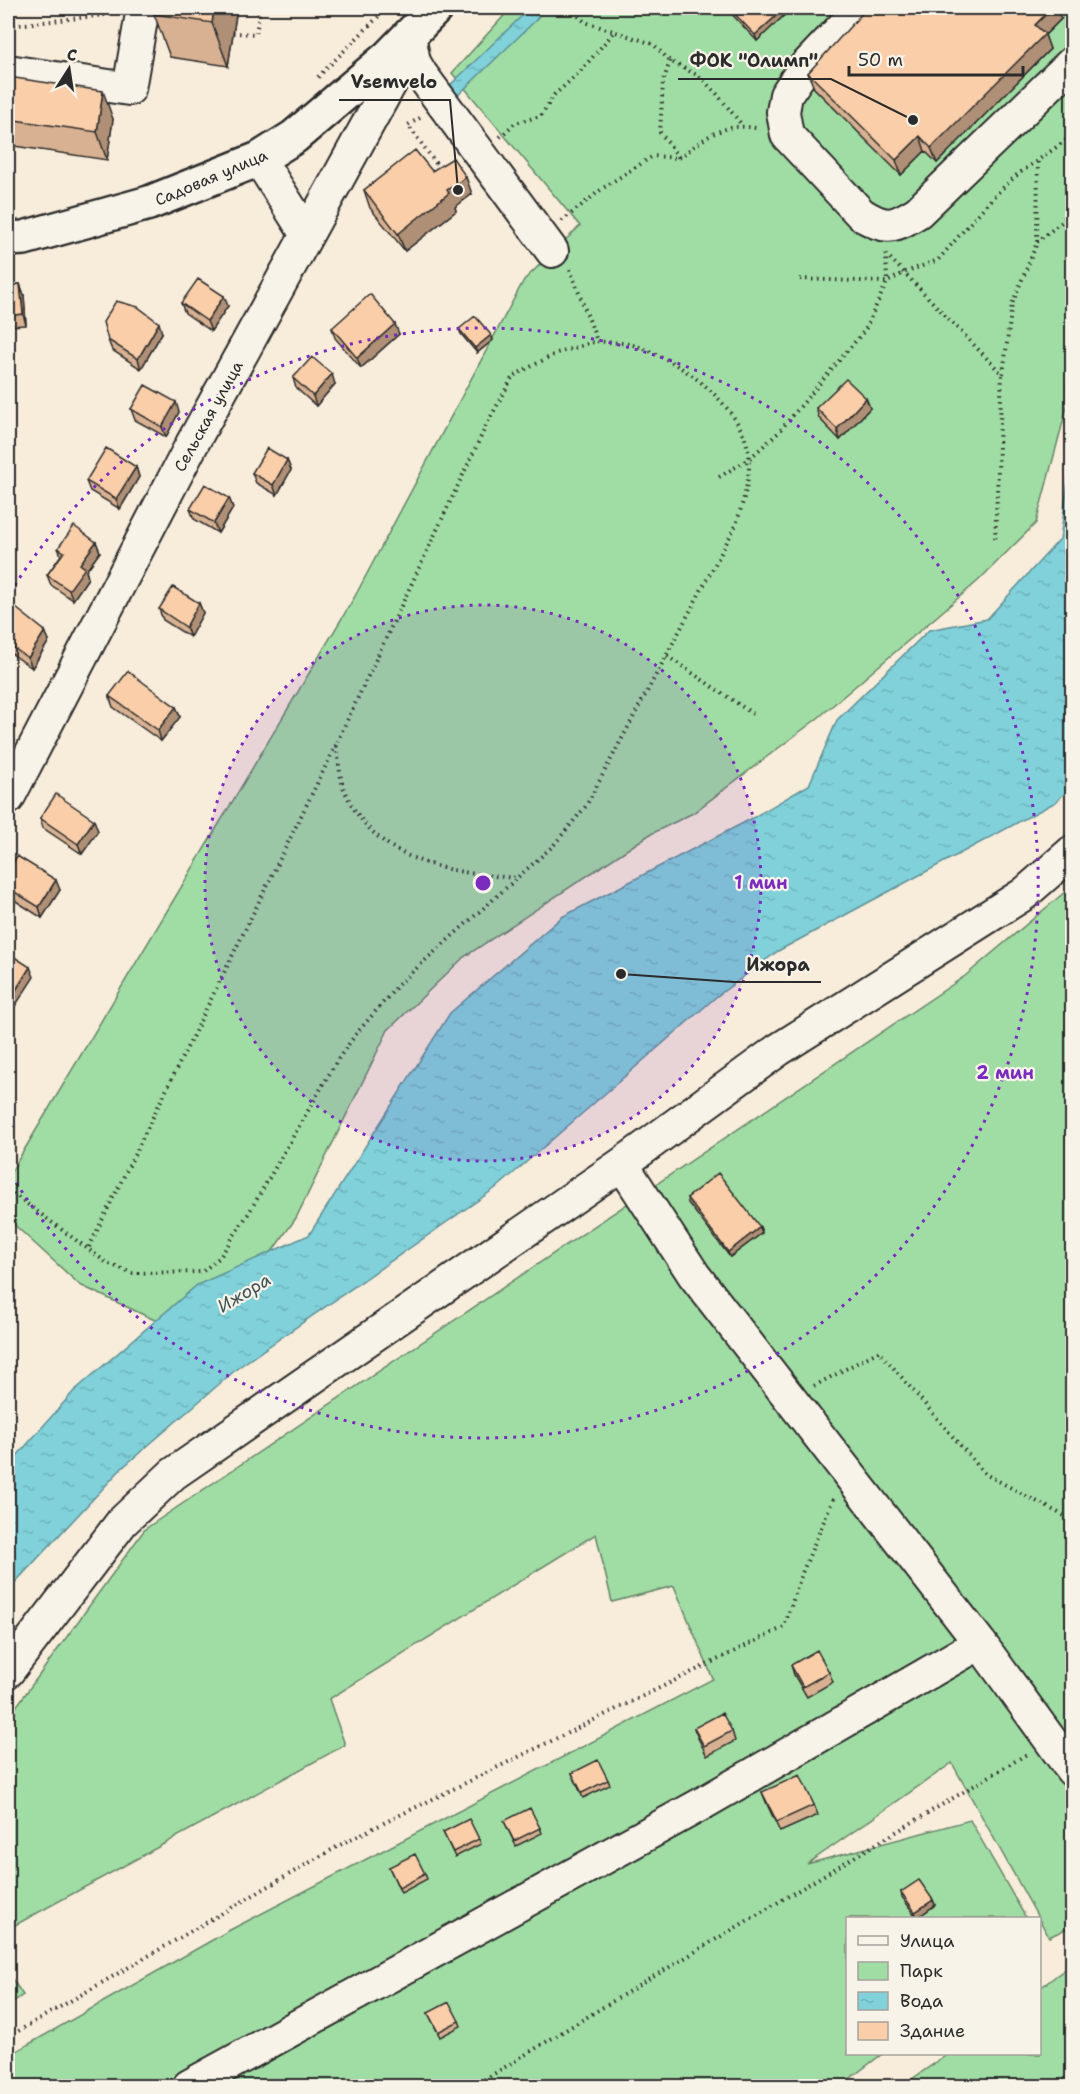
<svg xmlns="http://www.w3.org/2000/svg" width="1080" height="2094" font-family="'Shantell Sans',sans-serif">
  <style>
    .green { fill: #a0dda4; stroke: #668468; stroke-width: 1.5 }
    .water { fill: url(#water-ripples); stroke: #5e8f94; stroke-width: 1.5 }
    .lines { fill: none; stroke-linecap: round; stroke-linejoin: round }
    .minor-casing { stroke: #2b2b2b; stroke-width: 36 }
    .major-casing { stroke: #2b2b2b; stroke-width: 38 }
    .path { stroke: #2b2b2b; stroke-width: 4; stroke-dasharray: 1.5 4.5; stroke-linecap: butt }
    .minor { stroke: #f7f3e8; stroke-width: 32 }
    .major { stroke: #f7f3e8; stroke-width: 33 }
    .wall { fill: #d7b191; stroke: #2b2b2b; stroke-width: 1.5 }
    .shaded-wall { fill: #af9076; stroke: #2b2b2b; stroke-width: 1.5 }
    .building { fill: #facea9; stroke: #2b2b2b; stroke-width: 1.5 }
    .ring { fill: none; stroke: #7b2cbf; stroke-width: 3; stroke-dasharray: 3 6 }
    .labels { text-anchor: middle; stroke-width: 4.5; stroke-linejoin: round; paint-order: stroke }
    .street-label { font-size: 16px; fill: #2b2b2b; stroke: #f7f3e8 }
    .water-label { font-size: 18px; font-style: italic; fill: #405457; stroke: #f7f3e8 }
    .centre { fill: #7b2cbf; stroke: #f7f3e8; stroke-width: 3 }
    .ring-label { font-size: 18px; text-anchor: middle; font-weight: bold; fill: #7b2cbf; stroke: #f7f3e8; stroke-width: 4.5; stroke-linejoin: round; paint-order: stroke }
    .leader { fill: none; stroke: #2b2b2b; stroke-width: 2 }
    .callout-dot { fill: #2b2b2b; stroke: #f7f3e8; stroke-width: 2 }
    .callout-label { font-size: 18px; text-anchor: middle; font-weight: bold; fill: #2b2b2b; stroke: #f7f3e8; stroke-width: 4.5; stroke-linejoin: round; paint-order: stroke }
  </style>
  <defs>
    <pattern id="water-ripples" width="26" height="14" patternUnits="userSpaceOnUse" patternTransform="scale(1.5)"><rect width="26" height="14" fill="#80d1da"/><path d="M2 4q2-2 4 0t4 0M15 11q2-2 4 0t4 0" fill="none" stroke="#6fb4bb"/></pattern>
  </defs>
  <rect width="100%" height="100%" fill="#f8ecdb"/>
  <filter id="ink" filterUnits="userSpaceOnUse"><feTurbulence type="fractalNoise" baseFrequency=".0167" numOctaves="2"/><feDisplacementMap in="SourceGraphic" scale="12" xChannelSelector="R" yChannelSelector="G"/><feConvolveMatrix kernelMatrix="1 2 1 2 8 2 1 2 1" color-interpolation-filters="sRGB"/></filter>
  <g filter="url(#ink)">
    <!-- green -->
    <path class="green" d="M511 8H1072V388L1036 523 978 581 818 718 693 813 649 835 464 957 388 1030 296 1218 206 1344 80 1285 8 1219V1177L354 598 524 280 580 226 452 73Z
      M1072 886V1926L1049 1937 952 1763 807 1864 970 1820 1026 1918H848V2054H882L840 2086H8V2056L230 1930 713 1679 674 1586 612 1602 596 1534 329 1699 345 1745 8 1929V1718L145 1529 965 976Z
      M1072 1964V2086H902L948 2054H1040V1988Z
      M8 1973 23 1995 8 2005Z"/>
    <!-- water -->
    <path class="water" d="M530 8 541 11 537 19 454 99 445 90Z
      M1072 374V786L1056 802 778 951 716 997 500 1185 239 1367 122 1468 8 1590V1466L74 1391 197 1285 309 1235 450 1013 562 917 749 820 809 785 837 720 929 630 987 619 1060 539 1070 467 1067 383Z"/>
    <g class="lines">
      <defs>
        <path id="minor" d="M861 8 805 67 786 95 783 112 787 135 861 214C886 230 894 227 918 212L1072 63
          M409 35 414 62 421 74 552 251
          M8 71 129 89 143 8
          M259 159 307 235
          M8 798 192 444 391 82 409 35
          M622 1164 694 1275 980 1643 1072 1770
          M8 1671 122 1522 173 1474 622 1164 778 1050 1024 894 1072 852
          M189 2086 700 1805 980 1643"/>
        <path id="major" d="M8 239 24 238 149 203 259 159 294 137 388 57 436 8"/>
      </defs>
      <!-- minor casing -->
      <use href="#minor" class="minor-casing"/>
      <!-- major casing -->
      <use href="#major" class="major-casing"/>
      <!-- path -->
      <path class="path" d="M569 8 585 22 653 44 670 61 699 76 717 94 742 125
        M8 26 114 14
        M233 33 256 34 260 8
        M670 61 663 82 660 132 679 158
        M318 77 387 8
        M420 118 408 125 440 169
        M500 137 515 123 541 116 554 95 579 73 615 31
        M562 221 603 188 653 156 679 158C707 136 724 121 760 129
        M1037 242 1063 221 1072 209
        M886 254 1002 374 995 541
        M570 269 597 341
        M800 279 887 282 886 253
        M597 341C611 343 629 342 642 348 681 363 727 396 744 436 756 464 744 498 736 525L586 806 553 846 517 878C447 873 374 862 344 789 339 776 339 758 336 744L486 426 513 376 557 353Z
        M1003 374 1012 304 1037 243 1038 159
        M719 477 749 459 778 433 865 330 887 282 906 272 938 260 993 197 1017 175 1072 136
        M667 656 756 716
        M336 745 88 1249 107 1263 132 1273 202 1272 220 1257 250 1211 338 1059 356 1034 399 984 517 878
        M8 1190 88 1249
        M814 1386 879 1351 985 1474 1072 1520
        M8 2037 347 1841 784 1627 802 1573 834 1497
        M474 2086 636 1987 1027 1754"/>
      <!-- minor -->
      <use href="#minor" class="minor"/>
      <!-- major -->
      <use href="#major" class="major"/>
    </g>
    <!-- wall -->
    <path class="wall" d="M155 8H237L228 66 170 57 154 14Z
      M726 8H792L757 41Z
      M1061 19 1045 35 1050 49 937 163 925 151 901 175 814 88 808 73Z
      M8 77 113 119 107 160 8 145Z
      M432 171 472 194 455 207 456 211 405 251 370 208 364 190Z
      M20 284 24 295 26 325 8 326V285Z
      M181 303 228 306 211 331 185 313Z
      M332 328 399 334 361 368 335 338Z
      M459 329 491 335 493 340 477 353 461 334Z
      M162 333 141 369 112 350 108 340Z
      M293 378 335 384 316 406 296 388Z
      M866 398 870 408 840 440 819 418 816 408Z
      M131 409 179 412 166 437 135 420Z
      M287 460 291 470 277 495 256 483 252 473Z
      M136 467 139 477 120 509 90 491 86 481Z
      M229 498 233 508 218 533 194 519 190 509Z
      M96 542 100 552 86 571 88 578 73 600 51 585 47 575 61 555 58 548Z
      M199 603 203 613 190 637 163 620 159 609Z
      M8 623 45 631 49 641 32 668 8 651Z
      M109 696 176 707 180 717 161 741 113 707Z
      M40 818 98 831 82 854 43 828Z
      M8 871 60 890 42 918 8 896Z
      M687 1198 760 1227 762 1233 730 1257 688 1203Z
      M791 1665 829 1672 833 1682 807 1697 794 1675Z
      M694 1728 732 1731 735 1741 707 1756 698 1738Z
      M572 1773 608 1780 610 1785 583 1798Z
      M762 1792 814 1805 818 1815 780 1832 766 1802Z
      M504 1821 540 1828 542 1833 516 1846Z
      M443 1832 479 1839 481 1844 455 1857Z
      M389 1867 425 1874 427 1879 401 1893Z
      M901 1892 933 1900 935 1905 917 1918 902 1897Z
      M428 2013 459 2021 461 2026 440 2037Z"/>
    <!-- shaded-wall -->
    <path class="shaded-wall" d="M214 8H237L228 66 212 23Z
      M785 8H792L757 41 755 35Z
      M1052 8H1057L1061 19 1045 35 1050 49 937 163 931 148 1035 25Z
      M103 91 113 119 107 160 97 132Z
      M920 136 925 151 901 175 896 160Z
      M466 177 472 194 455 207 456 211 405 251 398 234 447 190Z
      M20 284 24 295 26 325 23 314Z
      M224 296 228 306 211 331 207 321Z
      M159 323 162 333 141 369 138 359Z
      M395 324 399 334 361 368 357 358Z
      M491 335 493 340 477 353 475 348Z
      M332 374 335 384 316 406 313 396Z
      M866 398 870 408 840 440 837 429Z
      M176 402 179 412 166 437 162 427Z
      M287 460 291 470 277 495 273 485Z
      M136 467 139 477 120 509 116 499Z
      M229 498 233 508 218 533 214 523Z
      M96 542 100 552 86 571 88 578 73 600 69 590 80 564Z
      M199 603 203 613 190 637 186 627Z
      M45 631 49 641 32 668 28 658Z
      M176 707 180 717 161 741 158 730Z
      M94 820 98 831 82 854 78 844Z
      M56 880 60 890 42 918 39 907Z
      M30 967 34 977 10 1014 8 1006V1003Z
      M760 1227 762 1233 730 1257 728 1252Z
      M933 1900 935 1905 917 1918 915 1912Z"/>
    <!-- building -->
    <path class="building" d="M155 8H214L212 23 154 14Z
      M729 8H785L755 35Z
      M867 8H1052L1035 25 1045 34 931 148 920 136 896 160 808 73Z
      M8 77 103 91 97 132 8 119Z
      M415 150 432 171 453 158 466 177 447 190 449 193 398 234 364 190Z
      M198 279 224 296 207 321 181 303Z
      M20 284 23 314 8 316V285Z
      M370 294 395 324 357 358 332 328Z
      M116 301 138 307 159 323 138 359 108 340 103 322Z
      M475 316 491 335 475 348 459 329Z
      M312 357 332 374 313 396 293 378Z
      M846 379 866 398 837 429 816 408Z
      M145 385 176 402 162 427 131 409Z
      M106 448 136 467 116 499 86 481Z
      M267 448 287 460 273 485 252 473Z
      M205 484 229 498 214 523 190 509Z
      M74 526 96 542 80 564 85 568 69 590 47 575 64 552 58 548Z
      M173 587 199 603 186 627 159 609Z
      M16 608 45 631 28 658 8 644V623Z
      M128 671 176 707 158 730 109 696Z
      M56 794 94 820 78 844 40 818Z
      M17 856 56 880 39 907 8 888V871Z
      M8 953 30 967 8 1003Z
      M718 1173 760 1227 728 1252 687 1198Z
      M817 1650 829 1672 803 1687 791 1665Z
      M722 1713 732 1731 704 1746 694 1728Z
      M598 1760 608 1780 582 1793 572 1773Z
      M800 1775 814 1805 777 1822 762 1792Z
      M530 1808 540 1828 514 1841 504 1821Z
      M469 1819 479 1839 453 1852 443 1832Z
      M415 1854 425 1874 399 1888 389 1867Z
      M919 1880 933 1900 915 1912 901 1892Z
      M449 2002 459 2021 438 2032 428 2013Z"/>
  </g>
  <!-- distance rings -->
  <circle cx="483" cy="883" r="278" fill="#7b2cbf" fill-opacity=".12"/>
  <g class="ring">
    <circle cx="483" cy="883" r="278"/>
    <path d="M10 593A555 555 0 1 1 10 1173"/>
  </g>
  <g class="labels">
    <!-- street labels -->
    <g class="street-label">
      <text transform="translate(211 177) rotate(-23)" y="6">Садовая улица</text>
      <text transform="translate(208 416) rotate(-61)" y="6">Сельская улица</text>
    </g>
    <!-- water labels -->
    <g class="water-label">
      <text transform="translate(244 1293) rotate(-31)" y="6">Ижора</text>
    </g>
  </g>
  <circle cx="483" cy="883" r="9" class="centre"/>
  <g class="ring-label">
    <text x="761" y="889">1 мин</text>
    <text x="1005" y="1079">2 мин</text>
  </g>
  <!-- callouts -->
  <path class="leader" d="M913 120L831 79H678M458 190L450 100H339M621 974L734 982H821"/>
  <g class="callout-dot">
    <circle cx="913" cy="120" r="6"/>
    <circle cx="458" cy="190" r="6"/>
    <circle cx="621" cy="974" r="6"/>
  </g>
  <g class="callout-label">
    <text x="754" y="67">ФОК "Олимп"</text>
    <text x="394" y="88">Vsemvelo</text>
    <text x="778" y="971">Ижора</text>
  </g>
  <!-- margin -->
  <rect width="1080" height="2094" fill="none" stroke="#f7f3e8" stroke-width="30"/>
  <rect x="15" y="15" width="1050" height="2064" fill="none" stroke="#2b2b2b" stroke-width="2" filter="url(#ink)"/>
  <!-- legend -->
  <rect x="846" y="1917" width="195" height="138" fill="#f7f3e8" stroke="#a5a39c" stroke-width="1.5"/>
  <rect x="858" y="1936" width="30" height="9" fill="#f7f3e8" stroke="#a5a39c" stroke-width="1.5"/>
  <text x="900" y="1947" font-size="18" fill="#2b2b2b">Улица</text>
  <rect x="858" y="1962" width="30" height="18" fill="#a0dda4" stroke="#a5a39c" stroke-width="1.5"/>
  <text x="900" y="1977" font-size="18" fill="#2b2b2b">Парк</text>
  <rect x="858" y="1992" width="30" height="18" fill="url(#water-ripples)" stroke="#a5a39c" stroke-width="1.5"/>
  <text x="900" y="2007" font-size="18" fill="#2b2b2b">Вода</text>
  <rect x="858" y="2022" width="30" height="18" fill="#facea9" stroke="#a5a39c" stroke-width="1.5"/>
  <text x="900" y="2037" font-size="18" fill="#2b2b2b">Здание</text>
  <!-- north arrow -->
  <g transform="translate(69 69) rotate(12)" stroke="#f7f3e8" stroke-width="4.5" paint-order="stroke">
  <path d="M0-4.5L10 22L0 15L-10 22Z" fill="#2b2b2b"/>
  <text y="-9" font-size="16" font-weight="bold" text-anchor="middle" fill="#2b2b2b">С</text>
  </g>
  <!-- scale -->
  <path d="M849 66v9h174v-9" fill="none" stroke="#2b2b2b" stroke-width="3"/>
  <text x="858" y="66" font-size="18" fill="#2b2b2b" stroke="#f7f3e8" stroke-width="4.5" paint-order="stroke">50 m</text>
</svg>
